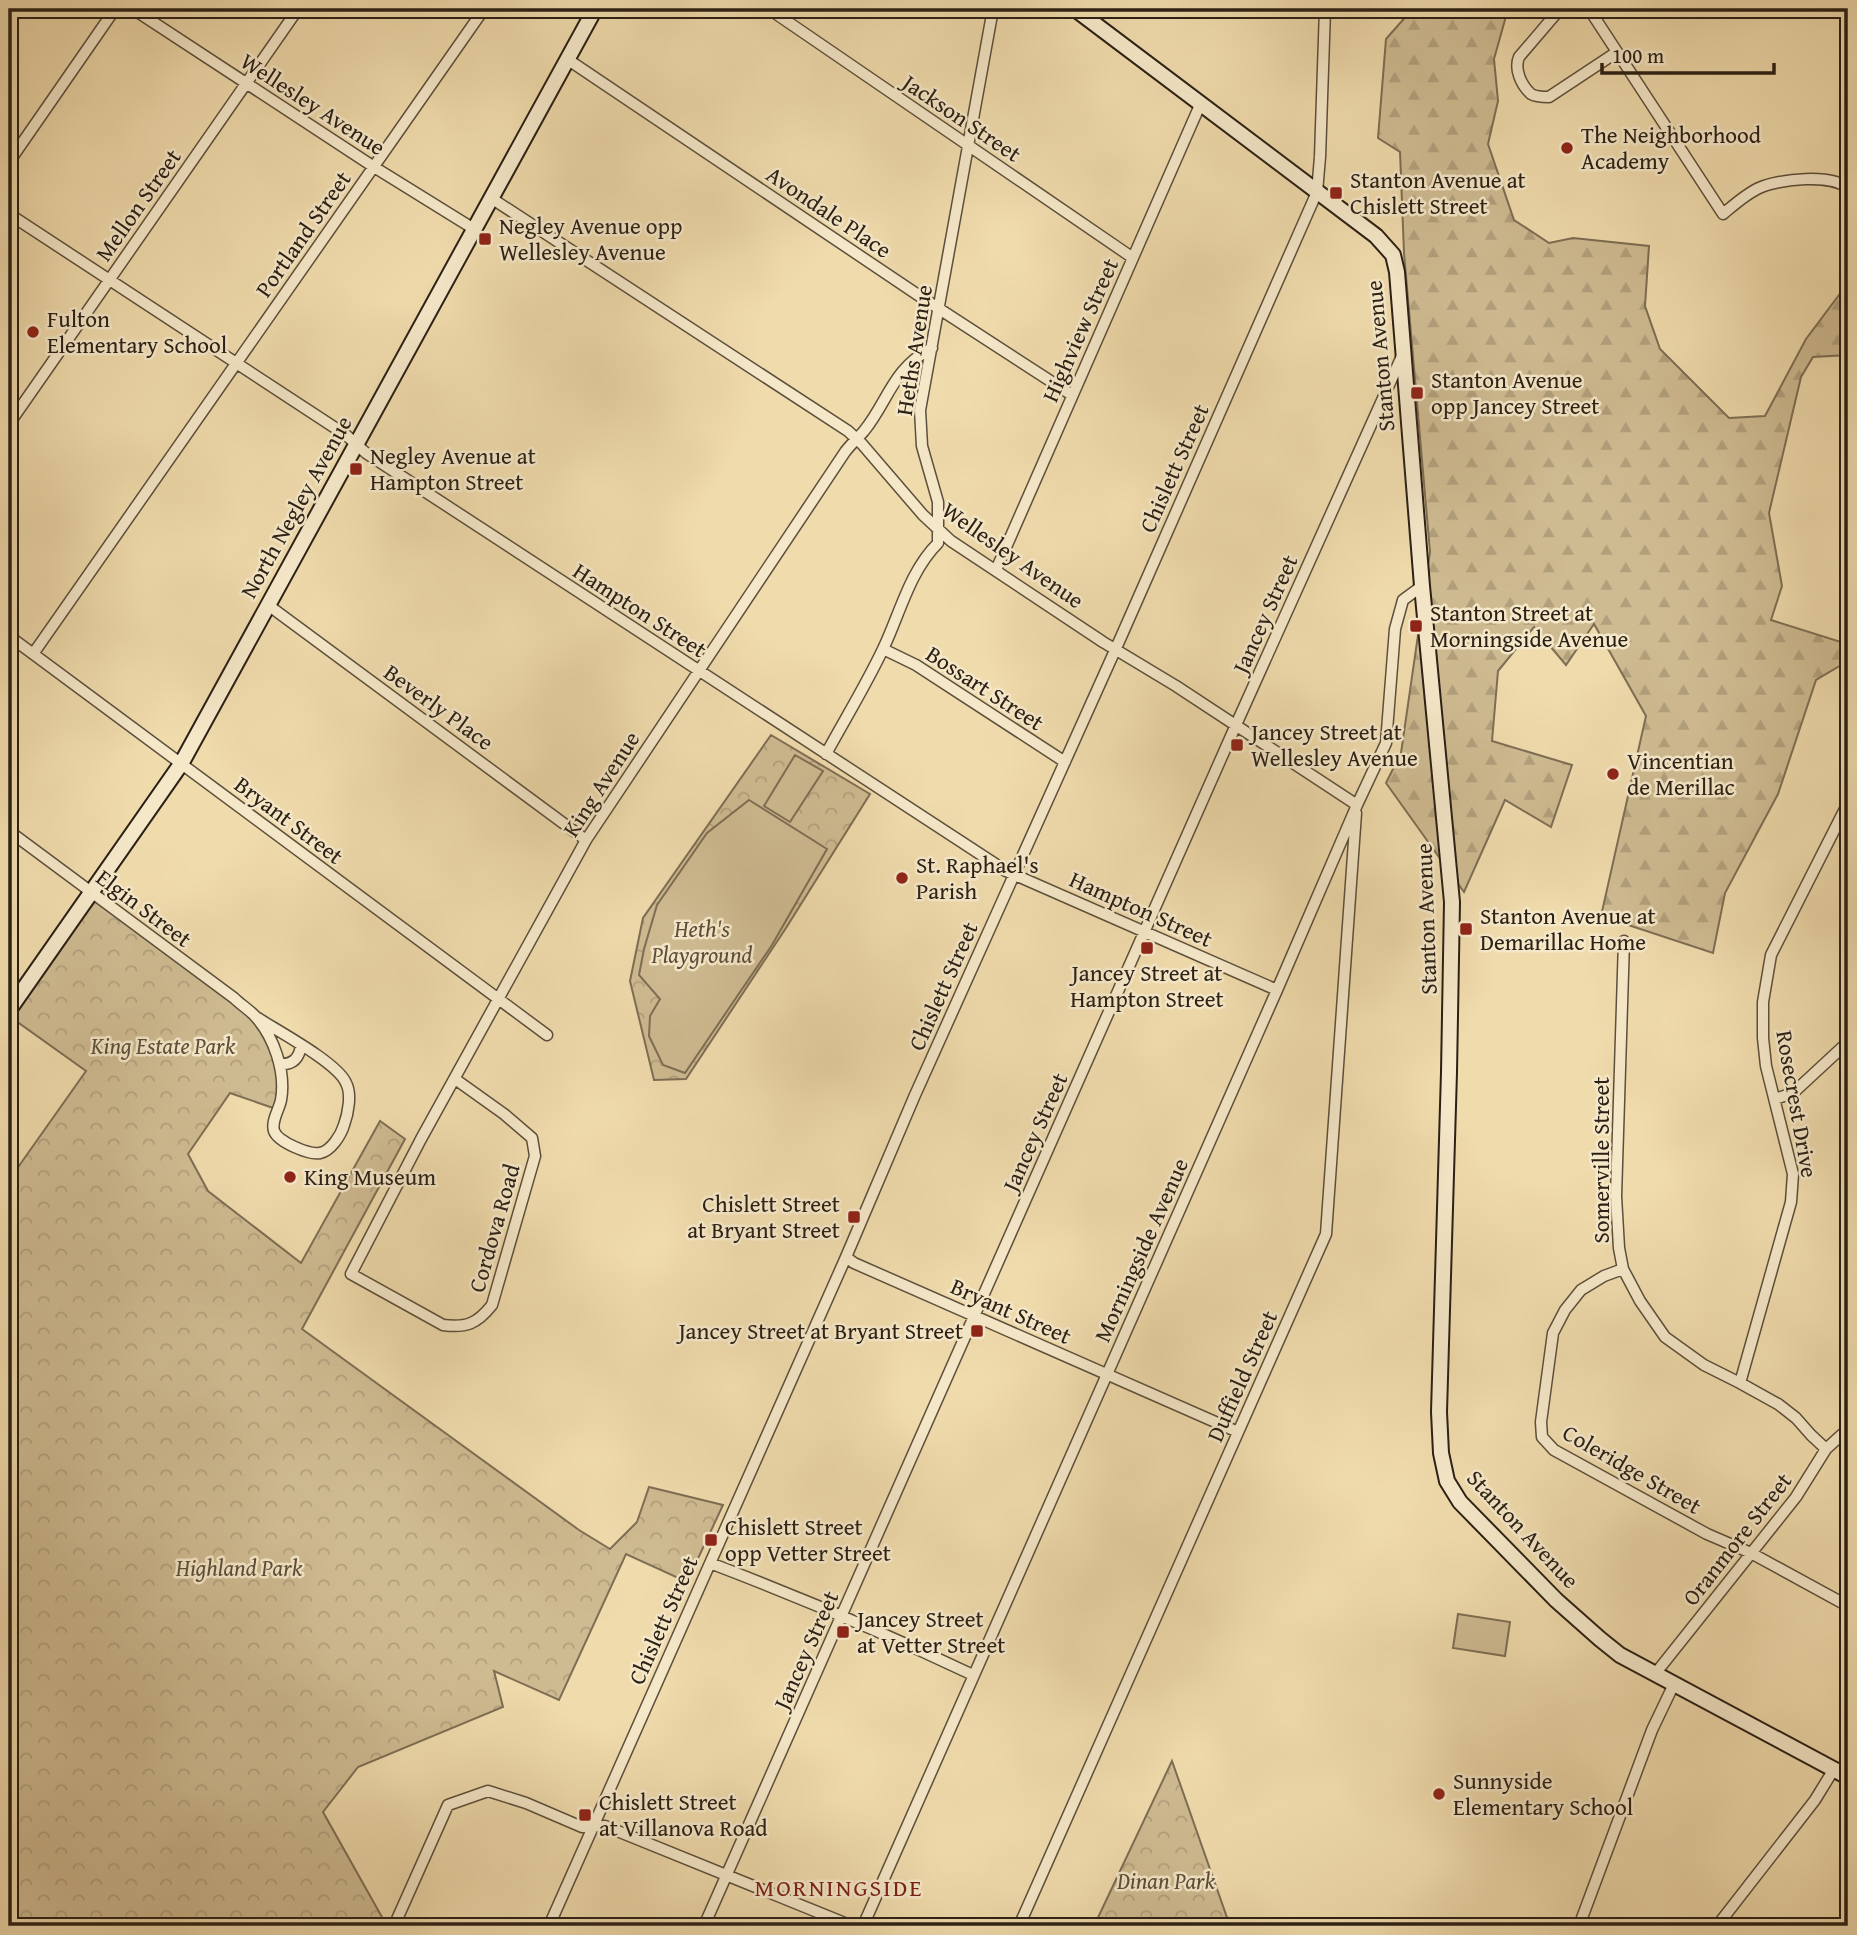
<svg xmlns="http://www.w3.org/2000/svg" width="1857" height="1935" font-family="'Gentium Book Plus',serif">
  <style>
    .forest { fill: url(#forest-firs); stroke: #7d6e54; stroke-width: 2 }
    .park { fill: url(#park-crowns); stroke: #7d6e54; stroke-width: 2 }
    .garden { fill: #cfbb92; stroke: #7d6e54; stroke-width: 2 }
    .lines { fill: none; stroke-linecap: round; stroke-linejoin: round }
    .street-casing { stroke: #5c4f3b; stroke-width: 13 }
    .secondary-casing { stroke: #2b2015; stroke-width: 18 }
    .street { stroke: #f5e8c9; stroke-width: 10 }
    .secondary { stroke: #f5e8c9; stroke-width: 14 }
    .poi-dot { fill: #8f2418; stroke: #f5e8c9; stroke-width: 2.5 }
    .labels { text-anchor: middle; stroke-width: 5; stroke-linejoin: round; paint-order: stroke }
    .street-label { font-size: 23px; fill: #2b2015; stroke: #f5e8c9 }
    .poi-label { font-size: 23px; fill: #2b2015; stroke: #f5e8c9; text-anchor: start }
    .park-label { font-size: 23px; font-style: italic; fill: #5c4e3a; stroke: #f5e8c9 }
    .neighbourhood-label { font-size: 24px; letter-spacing: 2px; fill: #7a1f14; stroke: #f5e8c9 }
  </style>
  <defs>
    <pattern id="forest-firs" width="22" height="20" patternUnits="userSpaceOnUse" patternTransform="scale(1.75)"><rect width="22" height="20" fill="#cfbb92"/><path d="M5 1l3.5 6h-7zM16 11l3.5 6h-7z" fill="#b2a07d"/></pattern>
    <pattern id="park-crowns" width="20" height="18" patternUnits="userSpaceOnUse" patternTransform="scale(1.75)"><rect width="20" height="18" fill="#cfbb92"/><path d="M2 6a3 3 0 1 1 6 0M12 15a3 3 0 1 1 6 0" fill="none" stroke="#b2a07d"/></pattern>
  </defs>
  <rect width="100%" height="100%" fill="#f0dbac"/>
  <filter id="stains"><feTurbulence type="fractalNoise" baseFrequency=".00286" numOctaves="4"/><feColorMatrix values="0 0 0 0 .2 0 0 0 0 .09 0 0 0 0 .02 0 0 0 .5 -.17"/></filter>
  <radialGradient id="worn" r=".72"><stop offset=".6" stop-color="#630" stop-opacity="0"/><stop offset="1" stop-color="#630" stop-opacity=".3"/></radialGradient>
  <!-- forest -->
  <path class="forest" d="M1410 9H1508L1494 59 1498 101 1488 144 1514 220 1549 243 1573 238 1649 246 1645 306 1660 349 1729 418 1765 416 1806 339 1848 283V355L1813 357 1801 377 1769 513 1782 586 1771 620 1841 642 1848 661 1816 680 1778 794 1725 893 1713 953 1601 916 1646 716 1594 624 1566 665 1534 627 1498 671 1492 741 1572 765 1551 827 1505 800 1464 892 1386 783 1401 753 1430 552 1404 253 1400 152 1378 138 1386 39 1409 13Z"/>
  <!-- park -->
  <path class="park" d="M771 735 870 794 786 928 686 1079 654 1080 630 981 643 918Z
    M92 893 256 1017 280 1064 279 1110 230 1093 188 1154 208 1191 301 1263 380 1121 405 1139 302 1329 579 1530 610 1549 637 1522 649 1487 723 1505 687 1582 626 1554 559 1700 494 1671 503 1707 358 1767 323 1812 387 1926H9V1180L86 1071 9 1016Z
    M1172 1761 1230 1926H1094Z"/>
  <!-- garden -->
  <path class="garden" d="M795 755 823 771 790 822 764 806Z
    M749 800 827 849 772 945 685 1073 663 1065 649 1036 650 1016 660 999 639 975 644 949 657 905 707 833Z
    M1458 1614 1510 1622 1505 1656 1453 1648Z"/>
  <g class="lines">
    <defs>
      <path id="street" d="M133 9 374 167 474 229
        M769 9 1133 258
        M1560 9 1519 57C1514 69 1521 85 1531 94 1536 97 1543 97 1549 97L1617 52
        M1589 9 1723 214C1735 204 1746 194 1759 188 1778 179 1834 173 1848 189
        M567 59 924 299 1072 395
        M9 162 115 9
        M491 198 848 431 862 444 923 515 951 541 1103 642 1176 686 1357 805
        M9 214 346 435 366 453 1006 871 1277 990
        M9 424 298 9
        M996 570 1200 105
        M268 605 586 840
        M9 636 547 1035
        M883 649 916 665 1065 762
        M33 654 484 9
        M826 754C845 719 866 685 883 649 900 614 909 572 938 543V502L922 446 920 410 993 9
        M9 831 234 998C240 1004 248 1009 254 1015 274 1036 286 1072 281 1100 279 1110 271 1121 274 1131 278 1142 309 1155 320 1153 331 1151 341 1135 344 1125 348 1114 352 1094 346 1083 338 1063 276 1030 256 1017
        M1624 941 1616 1196 1619 1248 1623 1269 1640 1301 1665 1337 1704 1365 1740 1383 1778 1404 1796 1418 1811 1435 1826 1449
        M280 1064C293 1065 299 1058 301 1046
        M455 1079 504 1114 532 1138 535 1156 492 1305C477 1324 466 1328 443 1325L351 1274 352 1272 421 1139 586 840 845 452C851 444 858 438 864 431 889 400 892 369 932 348
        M1775 1099 1793 1093 1848 1042
        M846 1257 854 1263 1238 1432
        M1623 1269 1604 1276 1581 1290 1565 1310 1553 1333 1541 1422 1542 1437 1554 1450 1707 1534 1751 1553 1848 1606
        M1740 1383 1791 1202 1793 1174 1766 1066 1763 1038V1002L1771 955 1848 803
        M710 1563C799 1597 887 1634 973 1675
        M1655 1674 1796 1497 1826 1449 1848 1429
        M394 1926 448 1805 488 1791 526 1803 582 1827 605 1826 852 1926
        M549 1926 846 1257 915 1095 1121 637 1317 192 1320 157 1325 9
        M704 1926 1235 727 1402 356
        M863 1926 1277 990 1357 805 1386 743 1395 629 1403 600 1422 586
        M1019 1926 1326 1234 1356 813
        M1579 1926 1652 1730 1674 1684
        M1717 1926 1815 1800 1834 1769"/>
      <path id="secondary" d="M1075 9 1376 236 1393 255 1397 272 1422 586 1452 902 1449 1072 1439 1412 1441 1453 1447 1481 1460 1502 1556 1600 1600 1639 1620 1655 1848 1777
        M9 1010 181 764 595 9"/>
    </defs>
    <!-- street casing -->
    <use href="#street" class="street-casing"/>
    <!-- secondary casing -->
    <use href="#secondary" class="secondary-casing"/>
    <!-- street -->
    <use href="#street" class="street"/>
    <!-- secondary -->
    <use href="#secondary" class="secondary"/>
  </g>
  <!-- markers -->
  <g class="poi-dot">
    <circle cx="1567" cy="148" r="7"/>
    <rect x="1329" y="186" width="14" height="14" rx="3.5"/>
    <rect x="478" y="232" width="14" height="14" rx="3.5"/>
    <circle cx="33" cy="332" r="7"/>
    <rect x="1410" y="386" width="14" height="14" rx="3.5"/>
    <rect x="349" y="462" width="14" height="14" rx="3.5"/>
    <rect x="1409" y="619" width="14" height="14" rx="3.5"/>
    <rect x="1230" y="738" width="14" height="14" rx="3.5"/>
    <circle cx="1613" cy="774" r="7"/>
    <circle cx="902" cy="878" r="7"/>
    <rect x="1459" y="922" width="14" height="14" rx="3.5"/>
    <rect x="1140" y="941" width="14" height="14" rx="3.5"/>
    <circle cx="290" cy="1177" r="7"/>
    <rect x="847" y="1210" width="14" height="14" rx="3.5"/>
    <rect x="970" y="1324" width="14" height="14" rx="3.5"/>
    <rect x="704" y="1533" width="14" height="14" rx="3.5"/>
    <rect x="836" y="1625" width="14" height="14" rx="3.5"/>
    <circle cx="1439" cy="1794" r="7"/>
    <rect x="578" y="1808" width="14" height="14" rx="3.5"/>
  </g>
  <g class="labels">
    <!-- street labels -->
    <g class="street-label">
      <text transform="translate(313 104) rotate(33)" y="8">Wellesley Avenue</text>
      <text transform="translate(962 118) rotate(34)" y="8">Jackson Street</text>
      <text transform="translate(138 205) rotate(-55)" y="8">Mellon Street</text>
      <text transform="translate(829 212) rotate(34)" y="8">Avondale Place</text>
      <text transform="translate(303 234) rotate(-55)" y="8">Portland Street</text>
      <text transform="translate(1080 330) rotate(-66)" y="8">Highview Street</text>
      <text transform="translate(914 350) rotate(-81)" y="8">Heths Avenue</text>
      <text transform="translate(1380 356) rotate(-95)" y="8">Stanton Avenue</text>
      <text transform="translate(1174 468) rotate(-66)" y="8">Chislett Street</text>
      <text transform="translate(296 507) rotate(-61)" y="8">North Negley Avenue</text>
      <text transform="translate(1013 555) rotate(35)" y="8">Wellesley Avenue</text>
      <text transform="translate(640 610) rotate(33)" y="8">Hampton Street</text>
      <text transform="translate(1265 614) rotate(-66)" y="8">Jancey Street</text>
      <text transform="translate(985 688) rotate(33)" y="8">Bossart Street</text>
      <text transform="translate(439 707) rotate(36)" y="8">Beverly Place</text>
      <text transform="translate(601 784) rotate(-57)" y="8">King Avenue</text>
      <text transform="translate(289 820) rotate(37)" y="8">Bryant Street</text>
      <text transform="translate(144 908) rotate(37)" y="8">Elgin Street</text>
      <text transform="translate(1141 909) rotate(24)" y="8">Hampton Street</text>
      <text transform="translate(1426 919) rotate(-92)" y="8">Stanton Avenue</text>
      <text transform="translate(943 986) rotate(-66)" y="8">Chislett Street</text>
      <text transform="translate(1797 1104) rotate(80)" y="8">Rosecrest Drive</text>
      <text transform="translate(1035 1132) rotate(-66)" y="8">Jancey Street</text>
      <text transform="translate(1601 1160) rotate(-90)" y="8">Somerville Street</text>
      <text transform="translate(494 1228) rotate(-74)" y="8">Cordova Road</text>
      <text transform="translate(1141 1250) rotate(-66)" y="8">Morningside Avenue</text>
      <text transform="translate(1011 1311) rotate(24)" y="8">Bryant Street</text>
      <text transform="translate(1242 1376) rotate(-66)" y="8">Duffield Street</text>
      <text transform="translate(1632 1469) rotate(30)" y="8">Coleridge Street</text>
      <text transform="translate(1523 1529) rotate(47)" y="8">Stanton Avenue</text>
      <text transform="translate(1737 1539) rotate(-52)" y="8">Oranmore Street</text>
      <text transform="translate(663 1620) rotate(-66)" y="8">Chislett Street</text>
      <text transform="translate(806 1650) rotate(-66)" y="8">Jancey Street</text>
    </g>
    <!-- poi labels -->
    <g class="poi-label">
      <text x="1581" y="143">The Neighborhood<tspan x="1581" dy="26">Academy</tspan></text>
      <text x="1350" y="188">Stanton Avenue at<tspan x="1350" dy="26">Chislett Street</tspan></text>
      <text x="499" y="234">Negley Avenue opp<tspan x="499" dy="26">Wellesley Avenue</tspan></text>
      <text x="47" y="327">Fulton<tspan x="47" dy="26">Elementary School</tspan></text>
      <text x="1431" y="388">Stanton Avenue<tspan x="1431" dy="26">opp Jancey Street</tspan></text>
      <text x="370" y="464">Negley Avenue at<tspan x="370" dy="26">Hampton Street</tspan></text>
      <text x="1430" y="621">Stanton Street at<tspan x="1430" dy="26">Morningside Avenue</tspan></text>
      <text x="1251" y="740">Jancey Street at<tspan x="1251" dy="26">Wellesley Avenue</tspan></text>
      <text x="1627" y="769">Vincentian<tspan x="1627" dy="26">de Merillac</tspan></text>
      <text x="916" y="873">St. Raphael's<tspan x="916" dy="26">Parish</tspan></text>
      <text x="1480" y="924">Stanton Avenue at<tspan x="1480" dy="26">Demarillac Home</tspan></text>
      <text x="1147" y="981" text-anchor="middle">Jancey Street at<tspan x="1147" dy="26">Hampton Street</tspan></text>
      <text x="304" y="1185">King Museum</text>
      <text x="840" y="1212" text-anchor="end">Chislett Street<tspan x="840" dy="26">at Bryant Street</tspan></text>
      <text x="963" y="1339" text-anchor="end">Jancey Street at Bryant Street</text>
      <text x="725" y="1535">Chislett Street<tspan x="725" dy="26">opp Vetter Street</tspan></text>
      <text x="857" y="1627">Jancey Street<tspan x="857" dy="26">at Vetter Street</tspan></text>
      <text x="1453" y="1789">Sunnyside<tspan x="1453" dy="26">Elementary School</tspan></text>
      <text x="599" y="1810">Chislett Street<tspan x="599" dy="26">at Villanova Road</tspan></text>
    </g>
    <!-- park labels -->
    <g class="park-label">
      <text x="702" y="937">Heth's<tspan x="702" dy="26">Playground</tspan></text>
      <text x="163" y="1054">King Estate Park</text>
      <text x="239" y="1576">Highland Park</text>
      <text x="1166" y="1889">Dinan Park</text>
    </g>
    <!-- neighbourhood labels -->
    <g class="neighbourhood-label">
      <text x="839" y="1896">MORNINGSIDE</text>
    </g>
  </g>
  <!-- margin -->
  <rect width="1857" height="1935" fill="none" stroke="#f0dbac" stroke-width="35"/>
  <rect x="10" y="10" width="1836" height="1914" fill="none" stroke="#2b2015" stroke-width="3.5"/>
  <rect x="18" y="18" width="1822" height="1900" fill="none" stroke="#2b2015" stroke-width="2"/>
  <!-- scale -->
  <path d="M1602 63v10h172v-10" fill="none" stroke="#2b2015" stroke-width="3.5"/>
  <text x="1612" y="63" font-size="21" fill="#2b2015" stroke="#f5e8c9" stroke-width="5" paint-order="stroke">100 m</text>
  <rect width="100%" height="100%" filter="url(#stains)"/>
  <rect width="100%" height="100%" fill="url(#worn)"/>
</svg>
